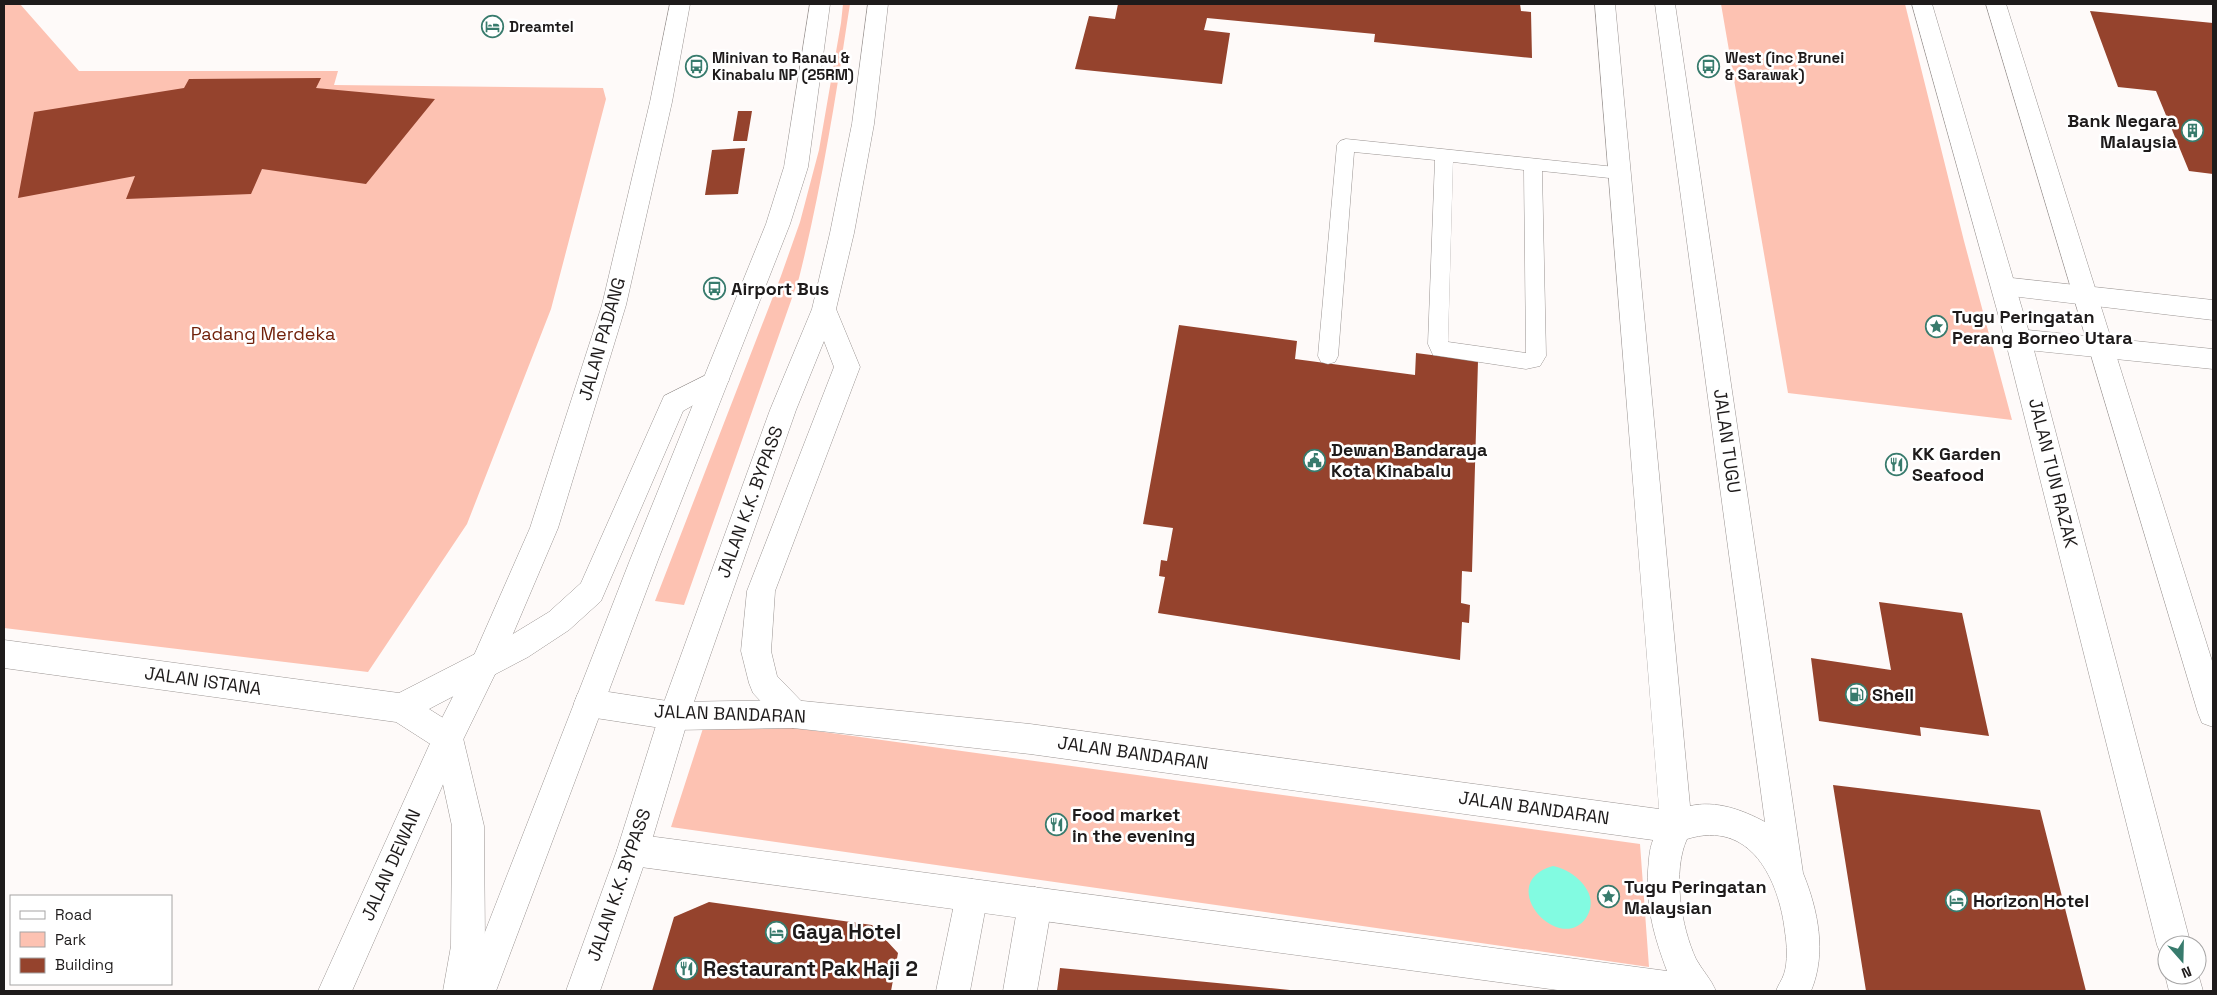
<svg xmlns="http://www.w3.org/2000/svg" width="2217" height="995" font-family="'Space Grotesk',sans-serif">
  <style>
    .green { fill: #fdc2b2 }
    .water { fill: #82fbe1 }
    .building { fill: #95432d }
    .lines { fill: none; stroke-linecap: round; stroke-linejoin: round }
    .lane-casing { stroke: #9a9492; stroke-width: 1 }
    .street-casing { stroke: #9a9492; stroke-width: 1 }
    .secondary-casing { stroke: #9a9492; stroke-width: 1 }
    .primary-casing { stroke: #9a9492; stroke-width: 1 }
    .highway-casing { stroke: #9a9492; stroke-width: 1 }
    .lane { fill: #fff; fill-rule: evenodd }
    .street { fill: #fff; fill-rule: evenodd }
    .secondary { fill: #fff; fill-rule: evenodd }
    .primary { fill: #fff; fill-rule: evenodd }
    .highway { fill: #fff; fill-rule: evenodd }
    .labels { text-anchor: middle; stroke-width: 5; stroke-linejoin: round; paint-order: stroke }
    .far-poi-label { font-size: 15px; font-weight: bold; fill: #1e1b1b; stroke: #fff; text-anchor: start }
    .poi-label { font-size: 18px; font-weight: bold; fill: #1e1b1b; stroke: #fff; text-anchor: start }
    .park-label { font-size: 18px; fill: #71220b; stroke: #fff }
    .street-label { font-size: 18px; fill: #1e1b1b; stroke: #fff }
    .near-poi-label { font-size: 21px; font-weight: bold; fill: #1e1b1b; stroke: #fff; text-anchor: start }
  </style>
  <rect width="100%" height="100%" fill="#fefaf9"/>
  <!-- green -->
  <path class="green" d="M4 4H20L79 71H338L334 85 603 88 606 99 551 309 467 524 368 672 4 628Z
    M843 4H850L847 23C834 109 820 194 799 278L684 605 655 601 781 276 800 222 819 150 841 23Z
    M1721 4H1905L1964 241 2012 420 1788 393Z
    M707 716 1640 844 1649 967 671 827Z"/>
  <!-- water -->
  <path class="water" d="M1553 866C1574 870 1602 894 1586 918 1559 956 1493 883 1553 866Z"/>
  <!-- building -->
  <path class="building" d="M1118 4H1520L1521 11 1531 12 1532 58 1374 42 1375 34 1207 18 1204 30 1230 33 1222 84 1075 69 1089 16 1115 19Z
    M2090 11 2213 23V174L2189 171 2156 91 2118 87Z
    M321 78 316 88 435 99 366 184 262 169 251 194 126 199 135 176 18 198 34 112 184 88 189 79Z
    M738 111H752L747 141H733Z
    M745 148 738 194 705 195 712 150Z
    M1179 325 1297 341 1295 359 1415 375 1416 353 1478 361 1472 572 1462 571 1461 603 1470 605 1469 623 1462 622 1460 660 1158 613 1165 577 1159 576 1161 560 1167 561 1173 528 1143 524Z
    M1879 602 1962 613 1989 736 1920 727 1921 736 1819 721 1811 658 1891 670Z
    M1833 785 2040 810 2086 991H1866Z
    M709 902 872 925 898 953 891 991H652L674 917Z
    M1060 968 1290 990 1292 991H1057Z"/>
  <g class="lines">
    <defs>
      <path id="lane" d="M1346 139 1625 168 1628 173 1625 178 1619 179 1542 171 1546 356 1540 366 1526 369 1433 355 1428 344 1435 160 1354 152 1338 356 1335 362 1328 364 1321 362 1318 356 1337 145 1340 141ZM1453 162 1524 170 1526 353 1448 342Z"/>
      <path id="street" d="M670 4H690L672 102 626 305 558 528 501 662 459 748 352 991H318L437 728 475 653 530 528 602 305 650 102Z
        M2003 277 2213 300V320L2003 295 1994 293 1991 286 1994 279Z
        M2018 329 2213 349V369L2018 349 2009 346 2005 339 2009 332Z
        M972 879 984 883 988 895 970 991H936L956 895 960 883Z
        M1035 887 1047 892 1052 904 1037 991H1003L1018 904 1023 892Z"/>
      <path id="secondary" d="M1595 4H1615L1690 806C1716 800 1743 810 1765 822L1655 4H1675L1803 873C1818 910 1827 953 1811 991H1776C1778 985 1782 980 1784 974 1788 962 1787 944 1785 932 1779 880 1751 819 1687 839 1672 871 1681 927 1696 959 1702 970 1711 979 1716 991H1565L633 866 622 861 617 850 622 839 633 834 1667 971C1654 936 1646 908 1648 871 1649 860 1649 850 1653 840L1030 754 793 728 674 730 589 717 578 713 574 703 578 693 589 689 674 702 793 700 1030 724 1659 809Z
        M716 370 725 373 729 380 725 387 683 411 601 601 569 630 528 657 429 709 459 728 463 738 484 826 485 946 477 991H443L451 946 452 826 435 747 396 722 4 668V640L399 693 508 637 549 612 581 583 664 396Z"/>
      <path id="primary" d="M810 4H830L808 167 790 224 658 560 496 991H462L630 560 766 224 784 167Z
        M868 4H888L874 124 854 233 836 309 860 367 775 591 771 651 777 676 804 704 808 714 804 724 793 728 782 724 753 693 749 683 741 651 747 591 834 367 824 341 796 410 689 716 649 850 600 991H566L617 850 659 716 770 410 812 309 830 233 852 124Z"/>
      <path id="highway" d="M1912 4H1932L2031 339 2191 945H2167V959L2162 957 2157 945 2005 339Z
        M1986 4H2006L2213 664V727L2202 723 2198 713Z
        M2167 970V975H2197V970L2203 991H2169L2165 975Z"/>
    </defs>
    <!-- lane casing -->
    <use href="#lane" class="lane-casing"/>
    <!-- street casing -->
    <use href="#street" class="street-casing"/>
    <!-- secondary casing -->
    <use href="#secondary" class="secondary-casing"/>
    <!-- primary casing -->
    <use href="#primary" class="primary-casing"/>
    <!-- highway casing -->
    <use href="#highway" class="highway-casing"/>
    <!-- lane -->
    <use href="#lane" class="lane"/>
    <!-- street -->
    <use href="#street" class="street"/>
    <!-- secondary -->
    <use href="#secondary" class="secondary"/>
    <!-- primary -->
    <use href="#primary" class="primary"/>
    <!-- highway -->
    <use href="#highway" class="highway"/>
  </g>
  <!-- icons -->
  <defs>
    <symbol id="hotel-ring" viewBox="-11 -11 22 22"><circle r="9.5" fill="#fff" stroke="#387b6d" stroke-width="1.5"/><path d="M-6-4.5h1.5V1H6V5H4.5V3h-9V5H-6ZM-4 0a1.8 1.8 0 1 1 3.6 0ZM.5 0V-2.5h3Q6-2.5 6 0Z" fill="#387b6d"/></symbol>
    <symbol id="bus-ring" viewBox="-11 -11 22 22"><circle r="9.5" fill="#fff" stroke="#387b6d" stroke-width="1.5"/><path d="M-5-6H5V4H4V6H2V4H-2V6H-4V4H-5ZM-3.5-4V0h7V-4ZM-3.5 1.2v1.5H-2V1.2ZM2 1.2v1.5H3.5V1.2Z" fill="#387b6d"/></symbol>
    <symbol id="building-ring" viewBox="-11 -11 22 22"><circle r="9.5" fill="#fff" stroke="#387b6d" stroke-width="1.5"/><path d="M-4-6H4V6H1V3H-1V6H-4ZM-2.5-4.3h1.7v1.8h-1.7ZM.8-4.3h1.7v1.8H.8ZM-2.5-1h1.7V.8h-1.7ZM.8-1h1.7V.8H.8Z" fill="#387b6d"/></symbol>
    <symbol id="sight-ring" viewBox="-11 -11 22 22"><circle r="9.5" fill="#fff" stroke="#387b6d" stroke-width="1.5"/><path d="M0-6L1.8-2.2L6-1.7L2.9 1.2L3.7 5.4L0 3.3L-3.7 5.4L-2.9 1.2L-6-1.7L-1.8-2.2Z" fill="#387b6d"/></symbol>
    <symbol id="civic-ring" viewBox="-11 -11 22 22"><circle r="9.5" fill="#fff" stroke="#387b6d" stroke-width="1.5"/><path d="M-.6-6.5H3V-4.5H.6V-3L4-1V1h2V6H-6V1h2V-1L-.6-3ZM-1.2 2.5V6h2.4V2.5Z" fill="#387b6d"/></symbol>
    <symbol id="restaurant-ring" viewBox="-11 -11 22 22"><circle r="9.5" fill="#fff" stroke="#387b6d" stroke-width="1.5"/><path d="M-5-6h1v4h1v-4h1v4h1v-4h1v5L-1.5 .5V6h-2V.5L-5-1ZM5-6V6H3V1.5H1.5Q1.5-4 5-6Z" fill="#387b6d"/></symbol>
    <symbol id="fuel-ring" viewBox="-11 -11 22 22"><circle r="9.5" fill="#fff" stroke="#387b6d" stroke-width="1.5"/><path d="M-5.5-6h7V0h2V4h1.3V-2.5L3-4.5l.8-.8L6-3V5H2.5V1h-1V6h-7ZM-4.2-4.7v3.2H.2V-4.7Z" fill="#387b6d"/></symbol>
  </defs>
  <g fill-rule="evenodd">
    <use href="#hotel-ring" x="480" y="14" width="25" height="25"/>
    <use href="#bus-ring" x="684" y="54" width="25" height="25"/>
    <use href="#bus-ring" x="1696" y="54" width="25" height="25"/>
    <use href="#building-ring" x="2180" y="118" width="25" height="25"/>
    <use href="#bus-ring" x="702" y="276" width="25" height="25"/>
    <use href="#sight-ring" x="1924" y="314" width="25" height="25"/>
    <use href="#civic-ring" x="1302" y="448" width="25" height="25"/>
    <use href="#restaurant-ring" x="1884" y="452" width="25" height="25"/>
    <use href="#fuel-ring" x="1844" y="682" width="25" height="25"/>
    <use href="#restaurant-ring" x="1044" y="812" width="25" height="25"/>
    <use href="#sight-ring" x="1596" y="884" width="25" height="25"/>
    <use href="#hotel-ring" x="1944" y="888" width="25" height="25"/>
    <use href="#hotel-ring" x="764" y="920" width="25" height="25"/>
    <use href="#restaurant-ring" x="674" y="956" width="25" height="25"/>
  </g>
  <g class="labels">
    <!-- far-poi labels -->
    <g class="far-poi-label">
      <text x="509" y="32">Dreamtel</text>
      <text x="712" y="63">Minivan to Ranau &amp;<tspan x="712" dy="17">Kinabalu NP (25RM)</tspan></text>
      <text x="1725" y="63">West (inc Brunei<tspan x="1725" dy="17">&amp; Sarawak)</tspan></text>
    </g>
    <!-- poi labels -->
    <g class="poi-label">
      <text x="2177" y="127" text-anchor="end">Bank Negara<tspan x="2177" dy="21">Malaysia</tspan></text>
      <text x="731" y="295">Airport Bus</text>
      <text x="1952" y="323">Tugu Peringatan<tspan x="1952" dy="21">Perang Borneo Utara</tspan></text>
      <text x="1331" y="456">Dewan Bandaraya<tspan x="1331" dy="21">Kota Kinabalu</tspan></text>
      <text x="1912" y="460">KK Garden<tspan x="1912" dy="21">Seafood</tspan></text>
      <text x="1872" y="701">Shell</text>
      <text x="1072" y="821">Food market<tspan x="1072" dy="21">in the evening</tspan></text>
      <text x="1624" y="893">Tugu Peringatan<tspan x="1624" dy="21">Malaysian</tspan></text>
      <text x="1973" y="907">Horizon Hotel</text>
    </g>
    <!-- park labels -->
    <g class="park-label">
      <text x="263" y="340">Padang Merdeka</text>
    </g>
    <!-- street labels -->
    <g class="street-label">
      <text transform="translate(602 339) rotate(-74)" y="6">JALAN PADANG</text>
      <text transform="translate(1727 441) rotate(82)" y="6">JALAN TUGU</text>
      <text transform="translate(2053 473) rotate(76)" y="6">JALAN TUN RAZAK</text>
      <text transform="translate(750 502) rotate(-70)" y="6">JALAN K.K. BYPASS</text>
      <text transform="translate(203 681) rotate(8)" y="6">JALAN ISTANA</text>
      <text transform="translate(730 714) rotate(2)" y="6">JALAN BANDARAN</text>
      <text transform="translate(1133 753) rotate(8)" y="6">JALAN BANDARAN</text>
      <text transform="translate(1534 808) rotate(8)" y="6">JALAN BANDARAN</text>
      <text transform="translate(391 865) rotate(-66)" y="6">JALAN DEWAN</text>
      <text transform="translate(619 885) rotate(-71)" y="6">JALAN K.K. BYPASS</text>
    </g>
    <!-- near-poi labels -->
    <g class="near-poi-label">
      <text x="792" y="939">Gaya Hotel</text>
      <text x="703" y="976">Restaurant Pak Haji 2</text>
    </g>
  </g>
  <!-- border -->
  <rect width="2217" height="995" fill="none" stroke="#1e1b1b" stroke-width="10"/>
  <!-- legend -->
  <rect x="10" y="895" width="162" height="90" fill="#ffffff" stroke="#a5a4a4"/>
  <rect x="20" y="911" width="25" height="8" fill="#ffffff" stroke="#a5a4a4"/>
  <text x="55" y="920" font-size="15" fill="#1e1b1b">Road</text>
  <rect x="20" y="932" width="25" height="15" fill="#fdc2b2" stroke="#a5a4a4"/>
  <text x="55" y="945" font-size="15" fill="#1e1b1b">Park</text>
  <rect x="20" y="958" width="25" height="15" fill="#95432d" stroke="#a5a4a4"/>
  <text x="55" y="970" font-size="15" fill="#1e1b1b">Building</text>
  <!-- north arrow -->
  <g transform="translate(2182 960) rotate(160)"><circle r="24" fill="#ffffff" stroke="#a5a4a4"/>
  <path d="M0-4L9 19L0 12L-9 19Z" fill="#387b6d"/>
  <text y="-8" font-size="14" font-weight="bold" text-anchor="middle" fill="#1e1b1b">N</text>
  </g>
</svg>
